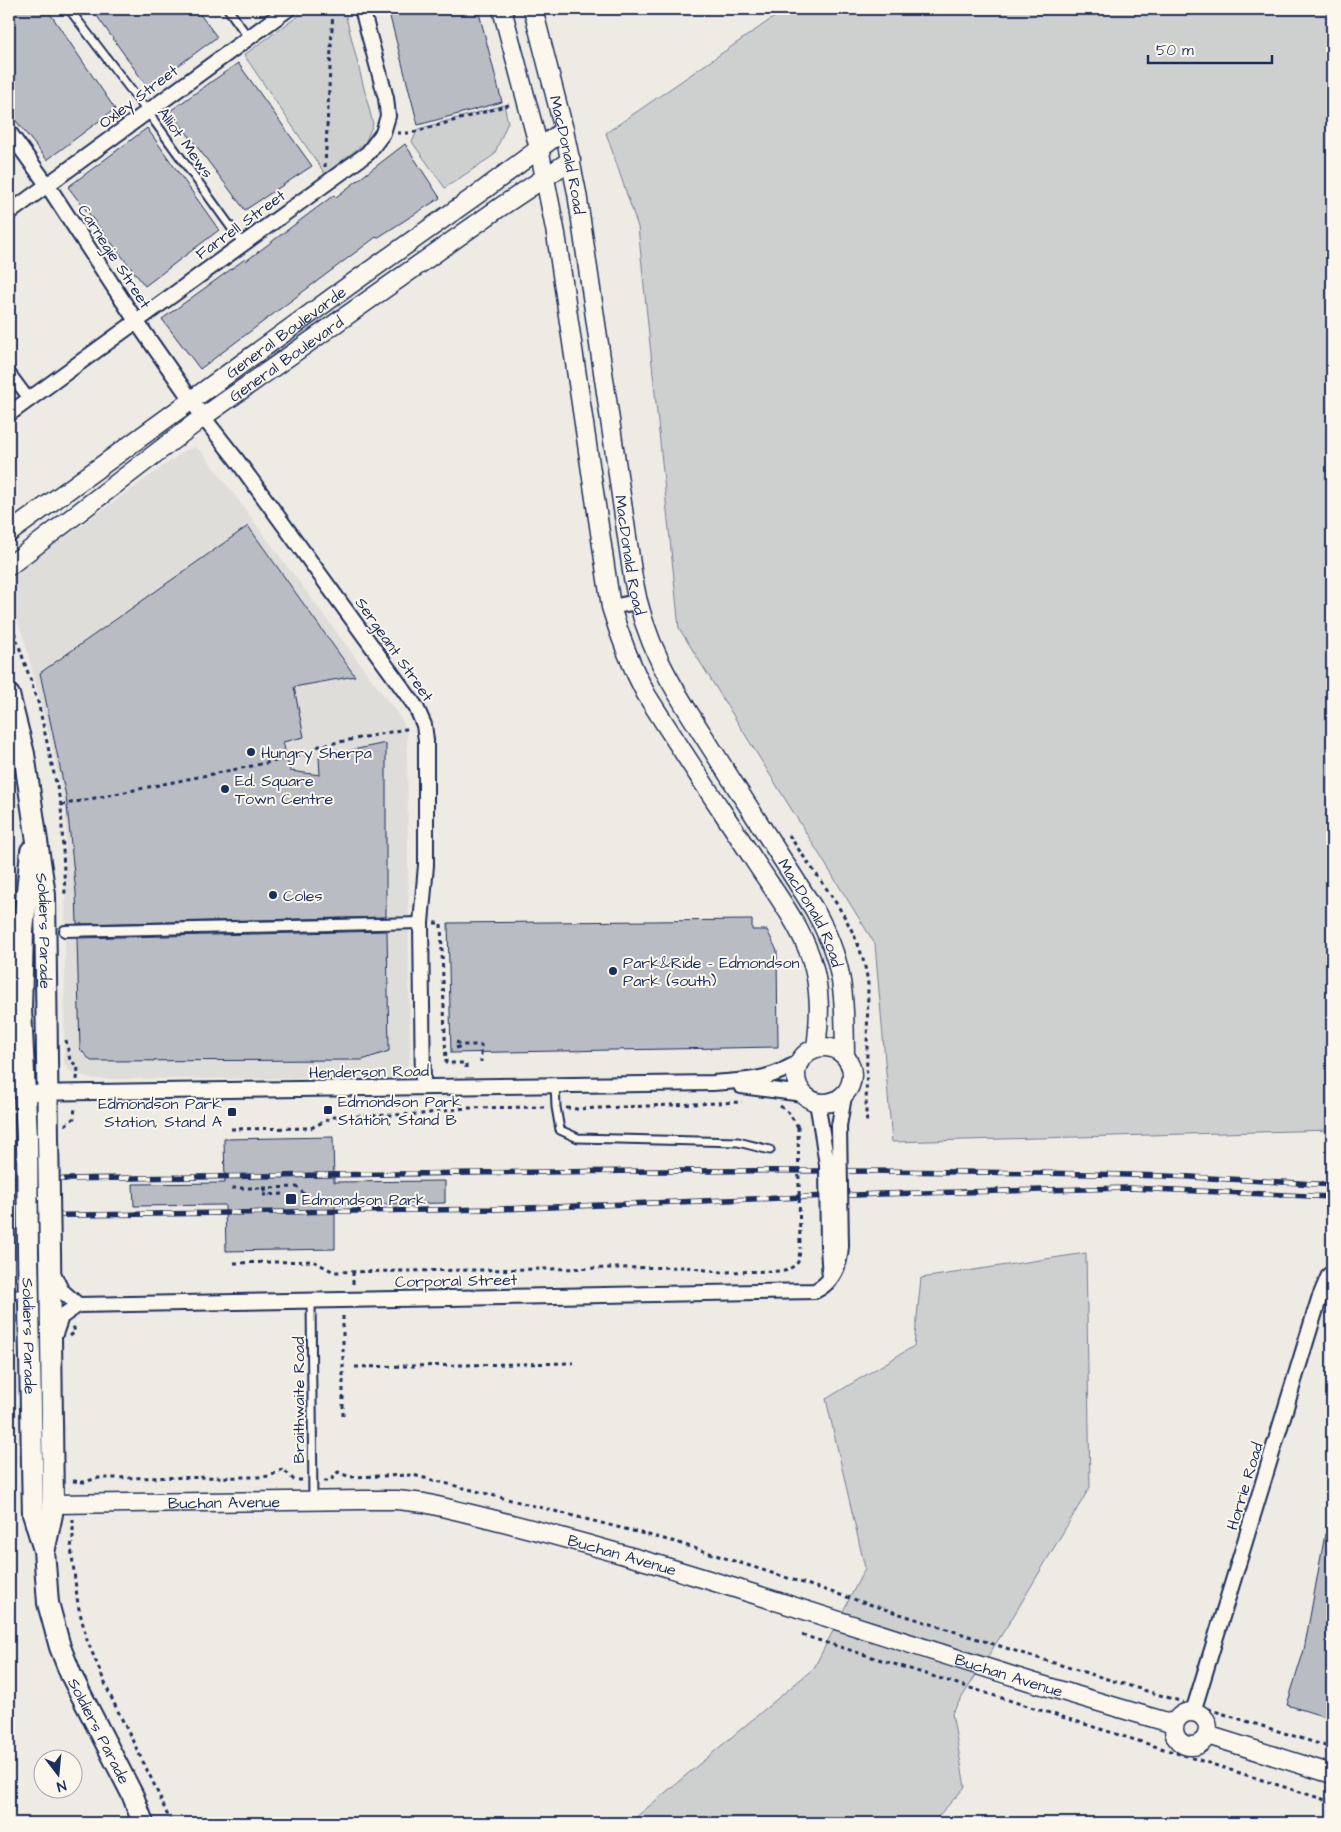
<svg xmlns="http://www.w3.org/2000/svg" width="1341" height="1832" font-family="'Architects Daughter',sans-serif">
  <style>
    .built { fill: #deddda }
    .green { fill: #cecfcf; stroke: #747f96 }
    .building { fill: #b9bcc3; stroke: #1b2f5e }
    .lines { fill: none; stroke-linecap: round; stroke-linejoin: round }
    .service-casing { stroke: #1b2f5e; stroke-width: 11 }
    .pedestrian-casing { stroke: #1b2f5e; stroke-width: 14 }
    .minor-casing { stroke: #1b2f5e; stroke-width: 18 }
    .tertiary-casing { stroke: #1b2f5e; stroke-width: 21 }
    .secondary-casing { stroke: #1b2f5e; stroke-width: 24 }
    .path { stroke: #1b2f5e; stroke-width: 3; stroke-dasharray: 4 4; stroke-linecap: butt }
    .service { stroke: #fbf7ec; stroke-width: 7 }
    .pedestrian { stroke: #fbf7ec; stroke-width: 10 }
    .minor { stroke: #fbf7ec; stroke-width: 14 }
    .tertiary { stroke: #fbf7ec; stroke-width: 18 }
    .secondary { stroke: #fbf7ec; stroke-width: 20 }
    .rail-casing { stroke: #1b2f5e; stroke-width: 5.5 }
    .rail { stroke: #fbf7ec; stroke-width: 4; stroke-dasharray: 11; stroke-linecap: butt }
    .minor-bridge-casing { stroke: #1b2f5e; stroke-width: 18; stroke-linecap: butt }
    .secondary-bridge-casing { stroke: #1b2f5e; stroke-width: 24; stroke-linecap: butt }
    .path-bridge { stroke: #1b2f5e; stroke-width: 3; stroke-dasharray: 4 4; stroke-linecap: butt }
    .minor-bridge { stroke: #fbf7ec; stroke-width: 14 }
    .secondary-bridge { stroke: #fbf7ec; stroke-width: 20 }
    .poi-dot { fill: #1b2f5e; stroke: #fbf7ec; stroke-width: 2 }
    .labels { text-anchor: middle; stroke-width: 4; stroke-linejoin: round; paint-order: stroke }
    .street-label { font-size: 16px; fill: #1b2f5e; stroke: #fbf7ec }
    .poi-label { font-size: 16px; fill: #1b2f5e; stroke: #fbf7ec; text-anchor: start }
  </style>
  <rect width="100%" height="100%" fill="#eeebe4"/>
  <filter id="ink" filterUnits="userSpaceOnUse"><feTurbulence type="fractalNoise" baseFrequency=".02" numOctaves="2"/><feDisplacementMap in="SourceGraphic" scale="10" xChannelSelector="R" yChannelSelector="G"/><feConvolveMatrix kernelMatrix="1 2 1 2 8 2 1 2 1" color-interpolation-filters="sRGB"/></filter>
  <g filter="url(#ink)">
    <!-- built -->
    <path class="built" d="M195 447 203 453 402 720 407 734 410 1059 403 1074 392 1078 92 1079 69 1071 64 1063 66 814 52 747 24 639 9 597V577L186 450Z"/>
    <!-- green -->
    <path class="green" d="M308 9H344L373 124 365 143 325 174 244 55Z
      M786 9H1332V1130L892 1142 875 944 679 628 638 227 606 133Z
      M504 105 508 122 494 155 445 188 412 142 418 129Z
      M1086 1253 1090 1487 1014 1615 952 1713 965 1787 932 1823H629L814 1668 865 1568 826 1399 914 1346 921 1278Z"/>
    <!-- building -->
    <path class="building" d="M9 9H47L115 109 47 160 9 112Z
      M92 9H196L217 37 148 88Z
      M388 9H478L502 102 418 125Z
      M238 63 312 166 245 210 170 111Z
      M147 128 219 230 145 286 68 187Z
      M405 144 440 198 377 238 376 237 200 369 162 319 245 259 246 261 334 195 336 197Z
      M248 526 355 676 294 687 304 737 283 742 290 771 320 775 319 757 386 743V917L77 924 76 893 66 796 40 673Z
      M752 920V930H767L777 951 778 1047 451 1053 448 923Z
      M387 931 389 1051 362 1060 91 1061 80 1049 77 938Z
      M333 1137 334 1182 445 1181V1203L335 1205V1249L226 1251 225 1205 134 1206 133 1184 225 1183 224 1139Z
      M1325 1534H1332V1719L1287 1705 1304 1650Z"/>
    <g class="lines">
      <defs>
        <path id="service" d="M69 9 147 111 243 244
          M228 9 248 37
          M555 1085 556 1107 560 1130 578 1138 738 1142 770 1150
          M9 1094 23 1093
          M9 1294H27
          M311 1300 313 1501"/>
        <path id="pedestrian" d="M9 372 29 399
          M65 931 421 923"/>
        <path id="minor" d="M9 132 48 186 136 321 203 417 236 459 416 707 424 725 426 740V865L421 923 423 1087
          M9 213 288 9
          M9 414 368 153 383 133 388 116 386 98 362 9
          M611 607 637 602
          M741 1086 803 1094
          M26 1093 713 1083C747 1080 770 1081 800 1061
          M817 1102 821 1126
          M839 1126 844 1096
          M828 1246 830 1279
          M53 1273 61 1290 78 1305
          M55 1334 61 1317 78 1305 815 1291C833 1282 840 1265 841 1246
          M1193 1712 1319 1299 1329 1275 1332 1273"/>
        <g id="tertiary">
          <path d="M502 9 539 148 556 234 611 607C620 637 631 666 646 694 681 750 718 805 754 860 774 891 799 923 811 958 821 989 820 1017 816 1048"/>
          <path id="s1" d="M533 9 564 130 577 193 633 578C646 654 682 701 722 765 753 813 783 861 814 909 845 963 844 994 845 1055"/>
          <path id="s2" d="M9 533 351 284 485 189 564 130"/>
          <path id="s3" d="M9 566 203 417 499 208 571 160"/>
          <circle cx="824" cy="1075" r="28"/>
          <path id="s4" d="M53 1504 364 1500H397L424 1503C626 1548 822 1617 1019 1678 1071 1694 1122 1709 1174 1724"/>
          <circle cx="1191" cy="1729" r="17"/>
          <path d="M1207 1735 1332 1774"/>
        </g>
        <g id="secondary">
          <path id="s5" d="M9 695 24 754 45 895 48 1138"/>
          <path d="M27 1138 21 1009 23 931 31 851"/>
          <path id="s6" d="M28 1252 33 1514 44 1550 48 1603 60 1647 71 1675 133 1796 143 1823"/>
          <path d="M45 1548 52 1514 53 1504 50 1252"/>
        </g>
      </defs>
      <!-- service casing -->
      <use href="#service" class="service-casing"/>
      <!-- pedestrian casing -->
      <use href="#pedestrian" class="pedestrian-casing"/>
      <!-- minor casing -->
      <use href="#minor" class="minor-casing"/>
      <!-- tertiary casing -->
      <use href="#tertiary" class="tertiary-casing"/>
      <!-- secondary casing -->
      <use href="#secondary" class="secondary-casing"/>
      <!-- path -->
      <path class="path" d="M397 133H411L512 104
        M325 167 333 9
        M9 617 38 702 61 805 65 894
        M61 805 310 754 319 746 411 728
        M789 835C820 883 862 926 868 985L866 1112 867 1125
        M434 923H441L446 1063H466V1072
        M66 1040 70 1060 78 1067 77 1080
        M456 1042 464 1045
        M456 1048 464 1045H481V1062
        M780 1106 789 1113 798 1127
        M566 1108 577 1109 742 1102
        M65 1125 74 1118 75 1106
        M231 1129 311 1128 333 1117 422 1114 466 1108 545 1107
        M232 1188H263L270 1195
        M263 1188 297 1187 304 1194
        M263 1195 284 1194
        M234 1263 313 1261 334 1272 686 1267 719 1272 785 1271 796 1265 799 1260 800 1247
        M353 1272V1286
        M70 1336 75 1332 73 1325
        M355 1367 573 1363
        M343 1416V1316H344
        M73 1481 84 1482 98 1478 258 1477 270 1476 283 1469 294 1480H303
        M324 1481H330L338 1472 350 1477 413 1475 672 1541 1031 1656 1183 1702
        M73 1519V1537L71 1547 78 1605 87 1640 110 1695 153 1782 171 1823
        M802 1635 1332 1802
        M1208 1709 1332 1748"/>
      <!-- service -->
      <use href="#service" class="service"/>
      <!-- pedestrian -->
      <use href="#pedestrian" class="pedestrian"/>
      <!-- minor -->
      <use href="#minor" class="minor"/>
      <!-- tertiary -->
      <use href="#tertiary" class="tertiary"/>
      <!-- secondary -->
      <use href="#secondary" class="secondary"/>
      <defs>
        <path id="rail" d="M9 1180C394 1174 781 1165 1166 1176 1222 1178 1277 1182 1332 1185
          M9 1216 499 1209 880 1194 1129 1188 1332 1197"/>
      </defs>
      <!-- rail casing -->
      <use href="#rail" class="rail-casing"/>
      <!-- rail -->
      <use href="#rail" class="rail"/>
      <defs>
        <path id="minor-bridge" d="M821 1126 827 1165 828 1246
          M839 1126 841 1246"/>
        <path id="secondary-bridge" d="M27 1138 28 1252
          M48 1138 50 1252"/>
      </defs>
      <!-- minor-bridge casing -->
      <use href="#minor-bridge" class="minor-bridge-casing"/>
      <!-- secondary-bridge casing -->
      <use href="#secondary-bridge" class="secondary-bridge-casing"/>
      <!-- path-bridge -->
      <path class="path-bridge" d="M798 1127 800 1247"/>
      <!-- minor-bridge -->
      <use href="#minor-bridge" class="minor-bridge"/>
      <!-- secondary-bridge -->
      <use href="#secondary-bridge" class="secondary-bridge"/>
    </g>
  </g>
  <!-- markers -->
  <g class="poi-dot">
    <circle cx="251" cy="752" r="5"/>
    <circle cx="225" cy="789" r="5"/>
    <circle cx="273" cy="895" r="5"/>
    <circle cx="613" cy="971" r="5"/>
    <rect x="323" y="1105" width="10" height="10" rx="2.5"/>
    <rect x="227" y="1107" width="10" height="10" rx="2.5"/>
    <rect x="285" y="1193" width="12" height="12" rx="2.5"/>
  </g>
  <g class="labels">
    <!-- street labels -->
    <g class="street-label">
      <text transform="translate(138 96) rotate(-37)" y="6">Oxley Street</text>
      <text transform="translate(186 142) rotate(54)" y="6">Alliot Mews</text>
      <text dy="6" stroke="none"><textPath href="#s1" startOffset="150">MacDonald Road</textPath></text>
      <text transform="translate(240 224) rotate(-36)" y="6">Farrell Street</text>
      <text transform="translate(115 256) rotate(57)" y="6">Carnegie Street</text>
      <text dy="6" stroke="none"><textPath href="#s2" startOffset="342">General Boulevarde</textPath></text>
      <text dy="6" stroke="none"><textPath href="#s3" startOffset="346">General Boulevard</textPath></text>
      <text dy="6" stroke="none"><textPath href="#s1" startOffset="555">MacDonald Road</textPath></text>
      <text transform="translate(395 649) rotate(55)" y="6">Sergeant Street</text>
      <text dy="6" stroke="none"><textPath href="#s1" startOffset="960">MacDonald Road</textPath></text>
      <text dy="6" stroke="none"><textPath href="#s5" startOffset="239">Soldiers Parade</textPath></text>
      <text transform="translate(369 1071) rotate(-1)" y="6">Henderson Road</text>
      <text transform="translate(456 1280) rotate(-1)" y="6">Corporal Street</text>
      <text dy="6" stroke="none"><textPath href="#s6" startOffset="84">Soldiers Parade</textPath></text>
      <text transform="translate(298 1400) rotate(-90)" y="6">Braithwaite Road</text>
      <text transform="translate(1244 1486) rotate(-73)" y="6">Horrie Road</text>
      <text dy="6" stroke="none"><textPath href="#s4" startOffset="171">Buchan Avenue</textPath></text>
      <text dy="6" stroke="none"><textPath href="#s4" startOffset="576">Buchan Avenue</textPath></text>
      <text dy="6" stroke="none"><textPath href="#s4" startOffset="981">Buchan Avenue</textPath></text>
      <text dy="6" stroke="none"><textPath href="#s6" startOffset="491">Soldiers Parade</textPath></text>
    </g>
    <!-- poi labels -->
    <g class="poi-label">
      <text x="261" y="758">Hungry Sherpa</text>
      <text x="235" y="786">Ed. Square<tspan x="235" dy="18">Town Centre</tspan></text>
      <text x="283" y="901">Coles</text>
      <text x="623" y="968">Park&amp;Ride - Edmondson<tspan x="623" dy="18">Park (south)</tspan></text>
      <text x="338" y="1107">Edmondson Park<tspan x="338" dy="18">Station, Stand B</tspan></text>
      <text x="222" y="1109" text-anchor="end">Edmondson Park<tspan x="222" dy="18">Station, Stand A</tspan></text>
      <text x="302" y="1205">Edmondson Park</text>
    </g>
  </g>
  <!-- margin -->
  <rect width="1341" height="1832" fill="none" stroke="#fbf7ec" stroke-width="30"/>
  <rect x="15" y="15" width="1311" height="1802" fill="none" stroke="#1b2f5e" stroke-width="2" filter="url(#ink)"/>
  <!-- north arrow -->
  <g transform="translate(58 1774) rotate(164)"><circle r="24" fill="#fbf7ec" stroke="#a1a7b3"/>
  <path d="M0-4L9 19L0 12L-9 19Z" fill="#1b2f5e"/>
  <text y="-8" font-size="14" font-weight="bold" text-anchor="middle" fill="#1b2f5e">N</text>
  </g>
  <!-- scale -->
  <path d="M1148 55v8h124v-8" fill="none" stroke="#1b2f5e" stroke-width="2.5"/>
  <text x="1156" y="55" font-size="15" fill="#1b2f5e" stroke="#fbf7ec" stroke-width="4" paint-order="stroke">50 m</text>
</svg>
